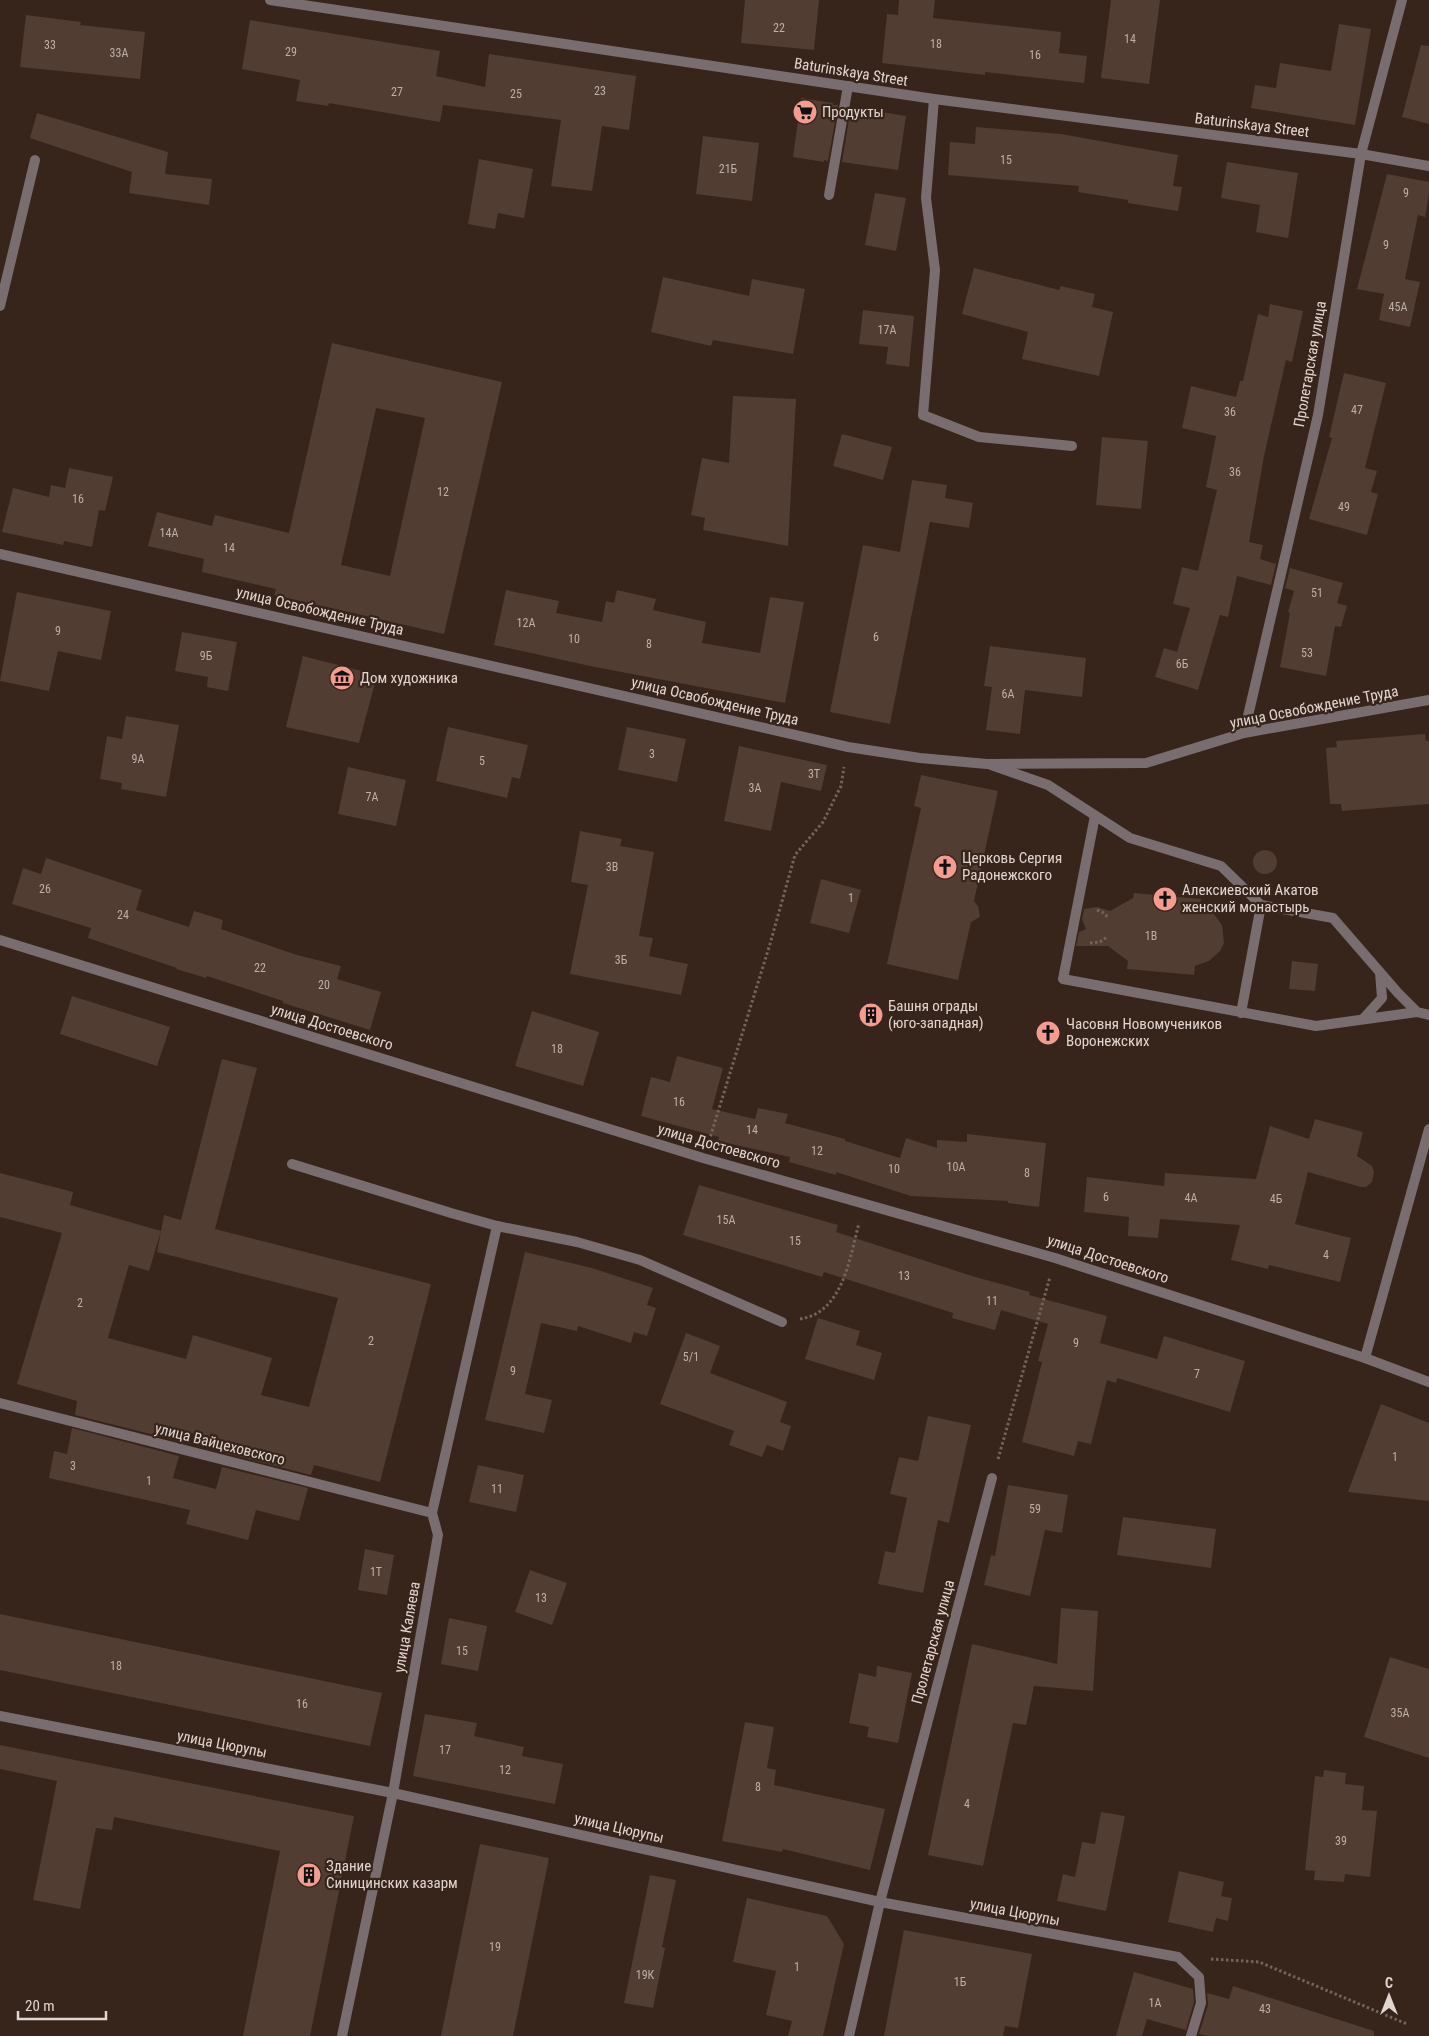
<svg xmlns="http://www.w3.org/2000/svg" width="1429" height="2036" font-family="'Roboto Condensed',sans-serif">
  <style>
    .building { fill: #513d32; fill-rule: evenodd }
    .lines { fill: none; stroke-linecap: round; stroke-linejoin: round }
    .path { stroke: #74635b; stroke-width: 3; stroke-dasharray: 2.5 2.5; stroke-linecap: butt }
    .lane { stroke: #796d70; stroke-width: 10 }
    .street { stroke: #796d70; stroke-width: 10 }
    .labels { text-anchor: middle; stroke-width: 4.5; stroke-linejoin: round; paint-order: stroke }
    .number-label { font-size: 12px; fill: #beafa8 }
    .street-label { font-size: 15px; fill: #e2d5cf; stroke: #37241b }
    .poi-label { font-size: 15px; fill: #e2d5cf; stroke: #37241b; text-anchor: start }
  </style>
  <rect width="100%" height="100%" fill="#37241b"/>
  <!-- building -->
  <path class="building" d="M745 0H819L814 50 741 43Z
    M899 0H935L933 18 1061 32 1059 53 1087 56 1084 83 985 72V75L882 63 887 14 898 15Z
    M1111 0H1160L1149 84 1101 78Z
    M26 15 81 22 80 25 145 32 140 79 20 67Z
    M250 20 440 51 436 76 485 87 489 54 636 76 629 130 602 126 592 191 551 186 561 120 443 105 440 122 329 103 328 106 296 101 300 80 242 69Z
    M1339 24 1371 29 1355 125 1251 108 1255 85 1276 88 1280 63 1331 71Z
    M1421 45 1429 46V124L1402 117Z
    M801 98 833 103V105H838L828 161 824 160V162L793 157Z
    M851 107 906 116 898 170 842 162Z
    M37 113 168 152 165 174 212 179 209 205 129 193 132 172 30 138Z
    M976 127 1061 134 1178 155 1173 186 1182 187 1178 211 1128 203V200L1078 192 1079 186 948 175 950 142 975 144Z
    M703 136 759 143 752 201 696 194Z
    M479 159 533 169 524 218 498 213 495 229 468 224Z
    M1227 162 1298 173 1288 238 1256 232 1260 205 1221 198Z
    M1387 174 1429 182V194L1425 217 1418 215 1405 279 1420 282 1410 327 1379 320 1384 294 1357 289Z
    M875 193 906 198 896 251 865 245Z
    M974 268 1059 290 1061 286 1095 294 1092 307 1113 312 1099 376 1022 359 1028 332 962 314Z
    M663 277 749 296 752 279 805 289 793 354 713 340 711 346 651 332Z
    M1270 304 1303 311 1292 362 1286 360 1264 456 1249 542 1263 545 1260 559 1276 564 1271 585 1237 576 1228 617 1220 615 1198 690 1155 677 1164 648 1177 652 1190 608 1173 604 1182 567 1198 571 1217 490 1206 487 1216 436 1182 428 1191 386 1236 397 1240 381H1243L1258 314 1268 317Z
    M863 310 914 316 909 367 886 364 888 347 859 344Z
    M332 343 502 382 444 634 274 595 276 589 202 572 204 559 148 546 157 512 212 526 215 515 289 533ZM376 408 425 418 390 576 341 565Z
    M1344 373 1386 383 1365 468 1377 471 1371 492 1378 494 1367 535 1309 519 1332 438 1329 437Z
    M733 396 796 399 788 546 703 530 705 518 691 515 702 458 729 463Z
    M842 434 892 447 883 480 833 466Z
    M1102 437 1148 441 1141 509 1096 505Z
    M69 468 113 477 105 511 99 510 92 547 64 541 63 545 2 532 13 488 49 497 51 485 65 488Z
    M912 480 947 485 945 498 973 503 969 528 930 522 890 724 830 712 863 545 900 552Z
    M1290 568 1343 583 1337 603 1347 606 1341 627 1335 626 1326 676 1280 667 1290 613 1288 612 1294 591 1285 588Z
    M506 590 559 601 556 613 602 622 606 601 614 603 617 590 656 599 653 610 706 622 702 643 760 653 770 597 804 602 785 703 595 667 494 645Z
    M17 592 111 611 101 660 58 651 49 691 0 681Z
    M182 632 237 642 228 691 207 687 208 677 175 671Z
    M990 646 1086 658 1082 697 1025 690 1020 734 986 730 992 687 984 686Z
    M303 656 377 675 359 743 286 727Z
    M126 716 179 725 166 797 121 789 122 783 100 779 107 736 122 739Z
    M448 727 528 745 520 779 512 777 507 798 436 781Z
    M627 727 686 739 677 782 618 770Z
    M1425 734 1426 741H1429V804L1342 811 1341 804H1330L1326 748 1337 747 1336 741Z
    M739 746 827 765 821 791 781 782 771 831 724 821Z
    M348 767 406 780 396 826 338 814Z
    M921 775 998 791 974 901 978 906 980 917 971 922 958 980 887 964 921 808 914 806Z
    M580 831 622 839 620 846 654 852 639 936 653 938 649 956 688 964 681 995 570 974 588 885 571 882Z
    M1253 862a12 12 0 1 1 24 0a12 12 0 1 1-24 0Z
    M46 858 142 890 136 910 189 927 194 911 223 920 221 929 297 955 341 966 337 979 381 992 370 1030 283 1003V1001L207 976 206 978 176 969 177 968 88 938 91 928 12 904 23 868 41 874Z
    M821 879 861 890 849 933 810 923Z
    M1134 893 1201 899 1200 905 1213 913 1222 925 1224 943 1220 951 1209 961 1195 966 1194 975 1127 969 1128 961 1108 946H1076L1079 932 1086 929 1082 919 1084 909 1097 907 1110 911 1133 898Z
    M1292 961 1318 964 1315 991 1289 989Z
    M72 996 170 1027 157 1066 60 1034Z
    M532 1011 599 1032 583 1086 515 1066Z
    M677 1056 723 1068 712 1109 755 1119 758 1108 788 1114 785 1123 845 1139V1141L900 1158 906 1138 937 1148V1140L967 1142V1134L1046 1143 1039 1207 1008 1203V1201L911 1196 836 1172V1175L789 1162 790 1157 718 1141 719 1137 641 1116 651 1077 670 1082Z
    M222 1059 257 1068 215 1229 431 1284 380 1482 314 1465 311 1475 225 1453 228 1443 184 1431 182 1442 75 1415 77 1401 17 1384 62 1233 0 1217V1173L73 1192 70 1205 161 1231 164 1215 181 1220ZM161 1231 157 1252 338 1298 309 1407 261 1395 272 1358 193 1335 186 1359 108 1338 129 1265 149 1271Z
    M1315 1119 1363 1132 1357 1156 1372 1166 1374 1172 1372 1182 1366 1187H1361L1308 1172 1295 1224 1351 1238 1340 1282 1269 1265 1268 1269 1231 1260 1240 1225 1160 1219 1158 1238 1128 1236 1129 1217 1084 1212 1087 1177 1164 1186 1165 1173 1256 1179 1270 1126 1309 1139Z
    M699 1185 838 1225 836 1232 972 1276 1030 1292 1029 1295 1107 1316 1100 1343 1157 1359 1164 1336 1245 1361 1230 1412 1117 1378 1116 1383 1107 1380 1091 1444 1078 1441 1074 1456 1022 1442 1042 1362 1038 1361 1048 1324 1001 1310 995 1330 952 1318 953 1313 824 1272 822 1277 683 1235Z
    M525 1252 592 1268 653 1288 647 1305 656 1308 647 1336 634 1332 631 1343 578 1326 577 1331 541 1323 525 1394 552 1400 544 1433 485 1420Z
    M818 1318 860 1331 856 1345 882 1353 874 1380 805 1359Z
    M686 1333 720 1346 710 1373 787 1402 780 1422 791 1426 783 1451 767 1445 762 1457 729 1445 734 1431 660 1404Z
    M1381 1404 1429 1423V1501L1348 1492Z
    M928 1416 971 1425 949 1523 938 1520 923 1593 878 1584 885 1551 895 1553 907 1498 890 1494 899 1457 918 1461Z
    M72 1428 179 1456 173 1478 216 1489 222 1467 308 1488 299 1521 256 1510 248 1540 186 1524 190 1510 49 1478 54 1451 67 1454Z
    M478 1465 524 1475 516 1512 469 1502Z
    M1008 1485 1068 1495 1062 1533 1045 1530 1030 1596 984 1585 991 1555 995 1556Z
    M1123 1517 1216 1529 1211 1568 1117 1555Z
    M365 1549 394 1555 387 1595 358 1590Z
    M530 1570 567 1583 552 1625 515 1612Z
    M1061 1608 1098 1611 1093 1691 1034 1686 1026 1725 1013 1723 983 1866 928 1855 972 1644 1057 1664Z
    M0 1614 382 1693 370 1746 0 1670Z
    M449 1618 487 1626 478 1671 441 1664Z
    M1390 1657 1429 1669V1758L1364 1737Z
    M877 1666 912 1673 898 1743 867 1737 869 1727 849 1723 859 1673 876 1677Z
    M425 1714 477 1723 474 1736 524 1747 522 1756 563 1764 555 1804 413 1776Z
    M745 1722 774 1727 767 1768 776 1770 774 1785 885 1809 870 1870 783 1849 782 1852 722 1841Z
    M0 1745 354 1816 310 2036H243L280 1851 114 1817 112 1830 96 1828 80 1909 33 1900 57 1781 0 1769Z
    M1324 1770 1346 1773 1345 1784 1364 1786 1362 1810 1377 1811 1370 1877 1345 1874 1344 1882 1314 1880 1315 1871 1305 1870 1315 1776 1323 1777Z
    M1101 1812 1125 1816 1106 1911 1057 1901 1063 1874 1075 1877 1082 1842 1095 1844Z
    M480 1844 549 1858 513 2036H441Z
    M1179 1871 1224 1882 1221 1896 1232 1898 1228 1921 1216 1918 1213 1932 1168 1922Z
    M650 1875 676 1880 662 1947 665 1948 653 2008 624 2003Z
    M747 1898 827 1916 844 1944 823 2036H788L792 2021 766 2015 776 1971 733 1962Z
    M904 1930 1032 1954 1018 2028 1005 2026 1003 2036H884Z
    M1134 1972 1193 1989 1194 2002 1186 2030 1147 2019 1142 2036H1116Z
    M1233 1986 1374 2031V2036H1207L1199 2034 1208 2005 1207 1993 1229 1999Z"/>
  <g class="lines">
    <!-- path -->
    <path class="path" d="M1097 910 1102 912 1109 918
      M1090 943 1100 942 1107 937
      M709 1141 770 944 795 855 823 822 841 786 844 767
      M800 1319C843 1313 850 1257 859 1223
      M998 1459 1050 1277
      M1211 1959 1259 1962 1407 2024"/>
    <!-- lane -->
    <path class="lane" d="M934 99 926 198 935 270 923 415 979 437 1072 446
      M829 195 848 86
      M0 306 35 160
      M991 765 1048 785 1130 838 1221 866 1261 905 1333 918 1398 993 1417 1012 1429 1015
      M1095 816 1063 979 1316 1026 1417 1012
      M1241 1013 1261 905
      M1363 1019 1382 998 1380 972
      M292 1164 451 1213 497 1226 577 1242 640 1260 782 1322
      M1365 1358 1429 1129"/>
    <!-- street -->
    <path class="street" d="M270 0 934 99 1361 154 1429 166
      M0 554 848 747 920 758 987 764 1146 763 1244 733 1429 700
      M1244 733 1318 415 1361 154 1402 0
      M0 940 703 1158 1055 1258 1365 1358 1429 1382
      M0 1403 432 1513
      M0 1716 393 1793 880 1902 1178 1957 1199 1977 1201 2003 1191 2036
      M342 2036 393 1793 438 1535 432 1513 497 1226
      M849 2036 880 1902 992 1478"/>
  </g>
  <!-- icons -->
  <defs>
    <symbol id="supermarket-disc" viewBox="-11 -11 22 22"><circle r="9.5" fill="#f59c91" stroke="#37241b"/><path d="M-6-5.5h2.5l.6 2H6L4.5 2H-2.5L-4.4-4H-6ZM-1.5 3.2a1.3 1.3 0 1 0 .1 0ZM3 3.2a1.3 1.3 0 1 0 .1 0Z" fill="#111"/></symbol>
    <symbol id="museum-disc" viewBox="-11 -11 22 22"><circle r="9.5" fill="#f59c91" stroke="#37241b"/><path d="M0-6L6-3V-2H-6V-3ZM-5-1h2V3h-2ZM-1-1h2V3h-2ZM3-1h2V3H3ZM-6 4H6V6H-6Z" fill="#111"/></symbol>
    <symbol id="church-disc" viewBox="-11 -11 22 22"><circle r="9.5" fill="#f59c91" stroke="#37241b"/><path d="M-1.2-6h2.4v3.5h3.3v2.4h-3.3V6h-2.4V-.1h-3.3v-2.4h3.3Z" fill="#111"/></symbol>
    <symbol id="building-disc" viewBox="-11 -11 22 22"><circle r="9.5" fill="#f59c91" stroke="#37241b"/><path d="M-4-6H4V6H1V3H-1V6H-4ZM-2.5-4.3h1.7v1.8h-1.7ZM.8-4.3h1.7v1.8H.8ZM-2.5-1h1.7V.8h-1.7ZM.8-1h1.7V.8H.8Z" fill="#111"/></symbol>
  </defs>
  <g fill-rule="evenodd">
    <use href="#supermarket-disc" x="791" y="98" width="28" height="28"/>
    <use href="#museum-disc" x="328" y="664" width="28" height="28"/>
    <use href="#church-disc" x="931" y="853" width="28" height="28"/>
    <use href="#church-disc" x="1151" y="885" width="28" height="28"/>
    <use href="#building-disc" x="857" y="1001" width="28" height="28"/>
    <use href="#church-disc" x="1034" y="1019" width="28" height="28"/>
    <use href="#building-disc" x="295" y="1861" width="28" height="28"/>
  </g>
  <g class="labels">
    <!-- number labels -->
    <g class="number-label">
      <text x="779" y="32">22</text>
      <text x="1130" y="43">14</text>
      <text x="936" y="48">18</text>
      <text x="50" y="49">33</text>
      <text x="291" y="56">29</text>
      <text x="119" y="57">33А</text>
      <text x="1035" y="59">16</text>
      <text x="600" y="95">23</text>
      <text x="397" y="96">27</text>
      <text x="516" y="98">25</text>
      <text x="1006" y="164">15</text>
      <text x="728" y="173">21Б</text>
      <text x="1406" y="197">9</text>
      <text x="1386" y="249">9</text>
      <text x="1398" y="311">45А</text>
      <text x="887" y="334">17А</text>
      <text x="1357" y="414">47</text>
      <text x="1230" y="416">36</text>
      <text x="1235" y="476">36</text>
      <text x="443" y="496">12</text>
      <text x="78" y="503">16</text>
      <text x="1344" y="511">49</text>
      <text x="169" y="537">14А</text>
      <text x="229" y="552">14</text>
      <text x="1317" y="597">51</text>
      <text x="526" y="627">12А</text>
      <text x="58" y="635">9</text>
      <text x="876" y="641">6</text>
      <text x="574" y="643">10</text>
      <text x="649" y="648">8</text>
      <text x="1307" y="657">53</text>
      <text x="206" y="660">9Б</text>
      <text x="1182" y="668">6Б</text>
      <text x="1008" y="698">6А</text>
      <text x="652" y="758">3</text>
      <text x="138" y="763">9А</text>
      <text x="482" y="765">5</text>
      <text x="814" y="778">3Т</text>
      <text x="755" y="792">3А</text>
      <text x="372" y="801">7А</text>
      <text x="612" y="871">3В</text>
      <text x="45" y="893">26</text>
      <text x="851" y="902">1</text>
      <text x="123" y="919">24</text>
      <text x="1151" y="940">1В</text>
      <text x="621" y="964">3Б</text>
      <text x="260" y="972">22</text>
      <text x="324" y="989">20</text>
      <text x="557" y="1053">18</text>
      <text x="679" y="1106">16</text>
      <text x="752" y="1134">14</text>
      <text x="817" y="1155">12</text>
      <text x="956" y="1171">10А</text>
      <text x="894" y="1173">10</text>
      <text x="1027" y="1177">8</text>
      <text x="1106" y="1201">6</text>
      <text x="1191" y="1202">4А</text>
      <text x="1276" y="1203">4Б</text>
      <text x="726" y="1224">15А</text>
      <text x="795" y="1245">15</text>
      <text x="1326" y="1259">4</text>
      <text x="904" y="1280">13</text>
      <text x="992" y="1305">11</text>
      <text x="80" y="1307">2</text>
      <text x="371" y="1345">2</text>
      <text x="1076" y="1347">9</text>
      <text x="691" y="1361">5/1</text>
      <text x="513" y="1375">9</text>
      <text x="1197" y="1378">7</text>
      <text x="1395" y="1461">1</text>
      <text x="73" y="1470">3</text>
      <text x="149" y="1485">1</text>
      <text x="497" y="1493">11</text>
      <text x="1035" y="1513">59</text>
      <text x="376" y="1576">1Т</text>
      <text x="541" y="1602">13</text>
      <text x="462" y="1655">15</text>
      <text x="116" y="1670">18</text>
      <text x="302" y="1708">16</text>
      <text x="1400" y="1717">35А</text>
      <text x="445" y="1754">17</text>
      <text x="505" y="1774">12</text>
      <text x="758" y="1791">8</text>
      <text x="967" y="1808">4</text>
      <text x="1341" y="1845">39</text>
      <text x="495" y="1951">19</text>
      <text x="797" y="1971">1</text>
      <text x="645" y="1979">19К</text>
      <text x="960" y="1986">1Б</text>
      <text x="1155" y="2007">1А</text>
      <text x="1265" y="2013">43</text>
    </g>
    <!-- street labels -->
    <g class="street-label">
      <text transform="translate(851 72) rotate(9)" y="5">Baturinskaya Street</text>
      <text transform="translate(1252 125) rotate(7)" y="5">Baturinskaya Street</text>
      <text transform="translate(1310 364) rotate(-80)" y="5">Пролетарская улица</text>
      <text transform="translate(320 611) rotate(13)" y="5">улица Освобождение Труда</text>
      <text transform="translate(715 701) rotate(13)" y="5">улица Освобождение Труда</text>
      <text transform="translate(1314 707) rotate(-11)" y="5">улица Освобождение Труда</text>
      <text transform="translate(332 1027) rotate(17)" y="5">улица Достоевского</text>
      <text transform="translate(719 1146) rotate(16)" y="5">улица Достоевского</text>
      <text transform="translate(1108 1259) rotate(18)" y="5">улица Достоевского</text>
      <text transform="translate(220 1444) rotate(14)" y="5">улица Вайцеховского</text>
      <text transform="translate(407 1627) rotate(-80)" y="5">улица Каляева</text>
      <text transform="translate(933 1642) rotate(-75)" y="5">Пролетарская улица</text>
      <text transform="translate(222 1744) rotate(11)" y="5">улица Цюрупы</text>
      <text transform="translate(619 1828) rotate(13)" y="5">улица Цюрупы</text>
      <text transform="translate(1015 1912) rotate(11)" y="5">улица Цюрупы</text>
    </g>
    <!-- poi labels -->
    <g class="poi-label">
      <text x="822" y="117">Продукты</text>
      <text x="360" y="683">Дом художника</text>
      <text x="962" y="863">Церковь Сергия<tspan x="962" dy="17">Радонежского</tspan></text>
      <text x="1182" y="895">Алексиевский Акатов<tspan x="1182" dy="17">женский монастырь</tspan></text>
      <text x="888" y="1011">Башня ограды<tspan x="888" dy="17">(юго-западная)</tspan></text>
      <text x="1066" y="1029">Часовня Новомучеников<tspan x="1066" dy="17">Воронежских</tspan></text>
      <text x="326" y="1871">Здание<tspan x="326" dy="17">Синицинских казарм</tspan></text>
    </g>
  </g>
  <!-- north arrow -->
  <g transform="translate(1389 1996)" stroke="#37241b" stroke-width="4" paint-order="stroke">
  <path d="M0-4L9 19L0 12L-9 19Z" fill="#e2d5cf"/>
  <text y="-8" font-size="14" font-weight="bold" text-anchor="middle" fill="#e2d5cf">С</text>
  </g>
  <!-- scale -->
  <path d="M18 2011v8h88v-8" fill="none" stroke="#e2d5cf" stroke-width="2.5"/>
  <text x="25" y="2011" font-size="15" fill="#e2d5cf" stroke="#37241b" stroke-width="4" paint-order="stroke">20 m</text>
</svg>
